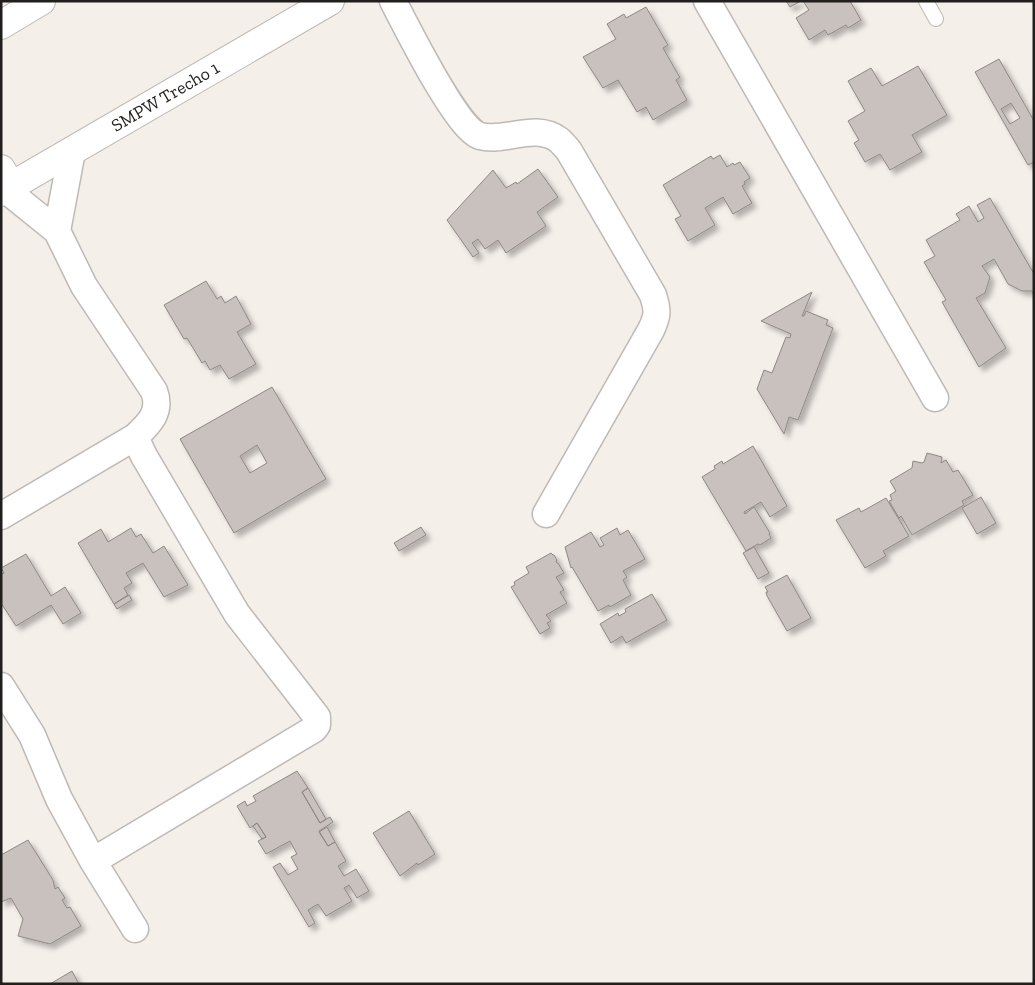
<svg xmlns="http://www.w3.org/2000/svg" width="1035" height="985" font-family="'Zilla Slab',serif">
  <style>
    .building { fill: #c8c1bd; stroke: #8e8884; fill-rule: evenodd; filter: url(#shadow) }
    .lines { fill: none; stroke-linecap: round; stroke-linejoin: round }
    .lane-casing { stroke: #bfb9b5; stroke-width: 16 }
    .street-casing { stroke: #bfb9b5; stroke-width: 29 }
    .secondary-casing { stroke: #bfb9b5; stroke-width: 30 }
    .highway-casing { stroke: #bfb9b5; stroke-width: 30 }
    .lane { stroke: #fff; stroke-width: 14 }
    .street { stroke: #fff; stroke-width: 26 }
    .secondary { stroke: #fff; stroke-width: 28 }
    .highway { stroke: #fff; stroke-width: 28 }
    .labels { text-anchor: middle; stroke-width: 5; stroke-linejoin: round; paint-order: stroke }
    .street-label { font-size: 18px; fill: #211f1d; stroke: #fefdfc }
  </style>
  <defs>
    <filter id="shadow"><feDropShadow dx="4.5" dy="4.5" stdDeviation="2.5" flood-color="#0004"/></filter>
  </defs>
  <rect width="100%" height="100%" fill="#f5efea"/>
  <!-- building -->
  <path class="building" d="M786 1H801L790 7Z
    M803 1H850L861 20 848 28 846 25 828 35 825 30 809 40 796 18 809 10Z
    M646 7 668 45 663 48 679 76 680 77 676 80 687 100 653 120 646 107 637 112 618 80 603 88 583 57 616 39 607 24 624 14 626 18Z
    M999 59 1034 121V162L1028 165 975 72ZM1011 103 1020 118 1010 124 1001 109Z
    M918 66 947 115 912 135 922 152 890 170 880 154 865 162 854 143 859 140 848 121 865 111 848 81 871 68 882 86Z
    M720 155 727 167 733 163 734 165 740 162 750 178 744 182 745 184 742 186 752 203 733 214 723 197 705 208 715 225 688 241 675 219 681 216 663 185 711 156 713 159Z
    M538 169 558 197 537 212 546 226 506 253 498 240 485 249 478 239 472 243 479 253 473 257 447 220 493 170 506 188 516 182 517 184Z
    M990 198 1034 274V296L1032 291H1022L1008 284 994 259 982 266 990 277 985 293 976 298 1006 348 979 367 942 302 946 300 924 262 935 256 926 240 960 220 956 214 969 206 978 222 984 218 977 205Z
    M206 281 217 299 221 296 225 303 236 296 251 324 237 332 256 364 229 379 220 365 210 370 205 361 202 363 187 338 184 339 164 305Z
    M812 292 802 316H804L806 311 828 320 826 325 833 328 798 420 789 417 784 434 757 389 764 370 772 373 786 337 790 338 791 334 761 321Z
    M272 387 326 479 234 533 180 439ZM257 445 267 463 250 473 240 456Z
    M753 446 787 506 770 517 761 502 744 512 745 514 754 507 770 533 769 534 771 538 760 545 758 544 746 551 702 477 715 469 714 466 722 461 723 464Z
    M927 453 942 457 941 463 946 460 953 472 958 470 973 495 962 501 964 505 912 535 901 516 899 518 889 501 892 500 890 495 896 491 890 481 912 468 913 461 922 463 924 462Z
    M981 497 996 523 977 534 962 508Z
    M886 498 909 536 883 551 886 556 865 568 836 520 859 508 861 512Z
    M421 527 426 535 399 551 394 543Z
    M131 528 136 537 141 534 153 553 164 546 188 585 164 597 143 563 126 573 132 583 124 588 128 595 114 604 78 543 101 529 108 542Z
    M617 528 620 535 628 530 645 559 623 571 627 577 623 580 631 595 610 607 609 605 598 611 572 567 571 568 565 547 591 532 600 547 604 545 600 538Z
    M754 547 769 573 758 579 743 553Z
    M551 553 553 555H554L557 560 556 561 557 563H558L564 573 556 577 564 590 560 592 567 603 546 615 551 621 547 623 550 628 540 634 511 587 515 585 514 582 529 573 526 567Z
    M26 554 51 596 65 587 81 613 63 624 51 605 16 626 1 603V574L4 573 1 568Z
    M787 575 811 618 787 631 767 596 766 592H768L765 587Z
    M652 594 667 620 626 643 622 636 611 643 600 624 618 613 619 616 626 612 625 609Z
    M129 595 132 600 117 609 114 604Z
    M297 771 308 788 302 792 320 823 330 817 333 822 319 831 328 846 335 842 346 861 338 866 344 876 356 869 369 891 357 898 349 885 344 888 352 901 326 916 318 904 308 910 315 923 309 927 273 867 280 863 288 875 298 869 291 857 297 854 290 841 266 854 258 841 266 837 257 823 250 828 237 806 245 801 247 806 256 801 253 796Z
    M308 788 326 819 320 823 302 792Z
    M409 811 435 854 418 865 417 863 400 876 373 833Z
    M257 823 266 837 262 839 253 826Z
    M327 827 335 842 328 846 319 832Z
    M28 840 53 880 55 889 58 887 65 898 62 900 67 908 70 907 81 926 50 944 18 936 23 919 11 898 1 902V855Z
    M72 971 79 984H50Z"/>
  <g class="lines">
    <defs>
      <path id="lane" d="M926 1 936 19"/>
      <path id="street" d="M393 1C406 26 457 129 480 136 505 143 535 122 559 140 562 143 566 147 569 151L653 295C658 311 658 315 651 330L546 514
        M707 1 935 398
        M6 190 57 231 84 286 154 391C162 412 149 424 135 437L144 456 237 614 317 717V725L314 729 93 861
        M57 231 72 151
        M1 516 135 437
        M1 686 32 735 59 799 93 861 135 929"/>
      <g id="secondary">
        <path id="s1" d="M1 192 330 1"/>
      </g>
      <path id="highway" d="M1 25 41 1
        M1 169 11 186"/>
    </defs>
    <!-- lane casing -->
    <use href="#lane" class="lane-casing"/>
    <!-- street casing -->
    <use href="#street" class="street-casing"/>
    <!-- secondary casing -->
    <use href="#secondary" class="secondary-casing"/>
    <!-- highway casing -->
    <use href="#highway" class="highway-casing"/>
    <!-- lane -->
    <use href="#lane" class="lane"/>
    <!-- street -->
    <use href="#street" class="street"/>
    <!-- secondary -->
    <use href="#secondary" class="secondary"/>
    <!-- highway -->
    <use href="#highway" class="highway"/>
  </g>
  <g class="labels">
    <!-- street labels -->
    <g class="street-label">
      <text dy="6" stroke="none"><textPath href="#s1" startOffset="190">SMPW Trecho 1</textPath></text>
    </g>
  </g>
  <!-- border -->
  <rect width="1035" height="985" fill="none" stroke="#211f1d" stroke-width="5"/>
</svg>
